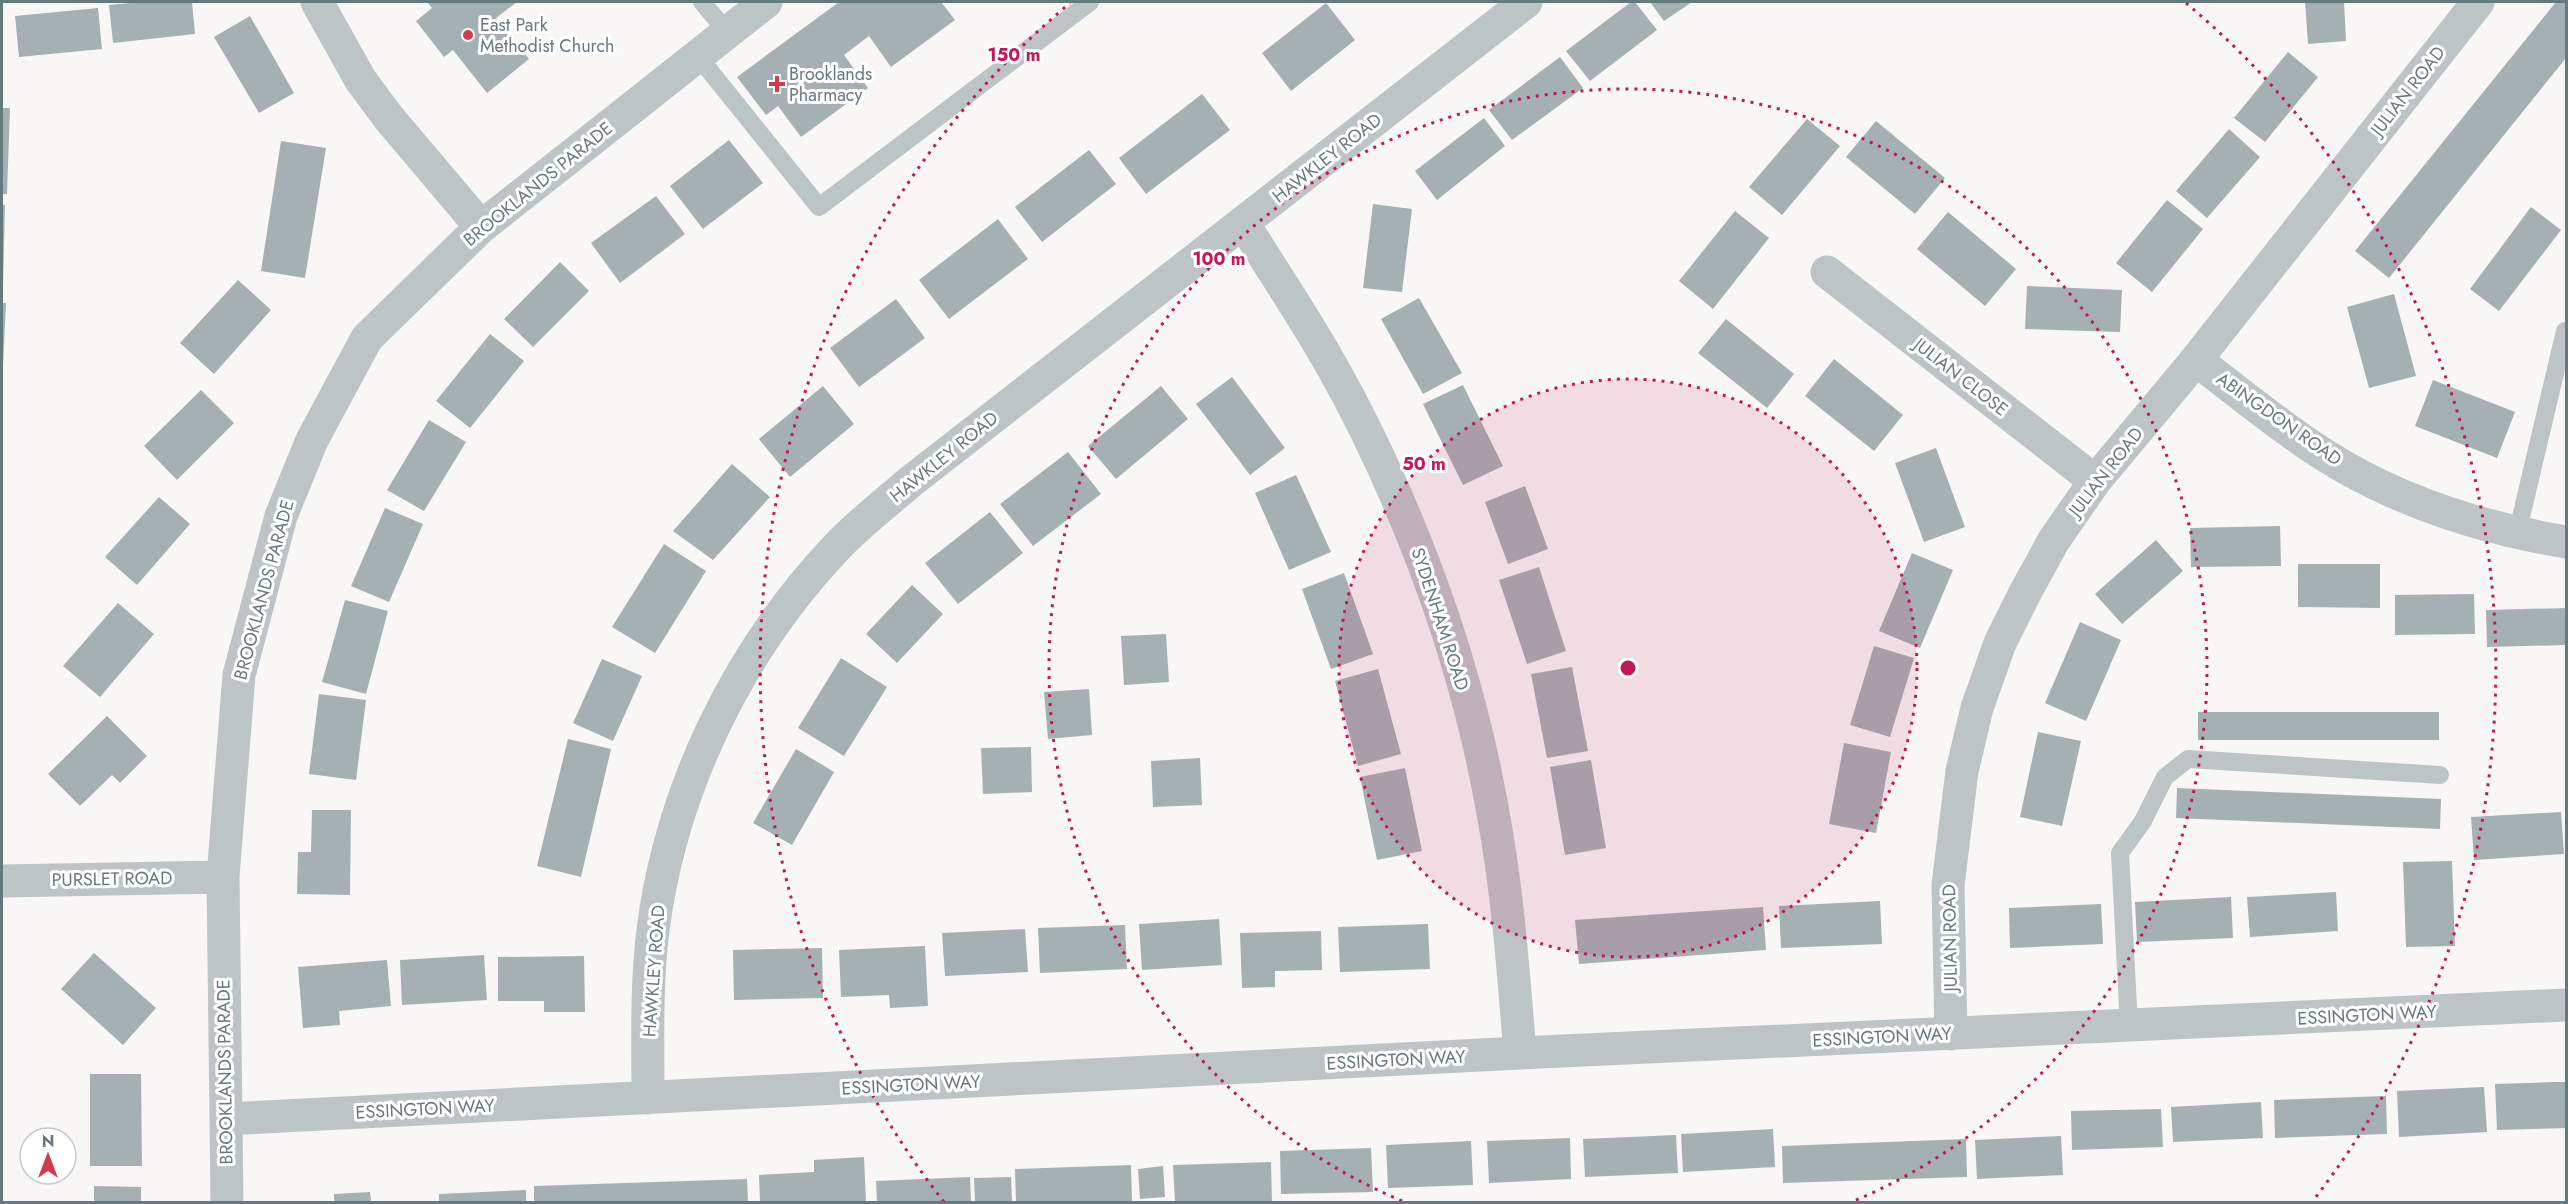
<svg xmlns="http://www.w3.org/2000/svg" width="2568" height="1204" font-family="Jost,sans-serif">
  <style>
    .building { fill: #a5b0b2 }
    .lines { fill: none; stroke-linecap: round; stroke-linejoin: round }
    .lane { stroke: #bdc4c5; stroke-width: 18 }
    .street { stroke: #bdc4c5; stroke-width: 33 }
    .ring { fill: none; stroke: #c2185b; stroke-width: 3; stroke-dasharray: 3 6 }
    .poi-dot { fill: #d23c49; stroke: #fff; stroke-width: 2 }
    .labels { text-anchor: middle; stroke-width: 6; stroke-linejoin: round; paint-order: stroke }
    .poi-label { font-size: 18px; fill: #667a7e; stroke: #fff; text-anchor: start }
    .street-label { font-size: 18px; fill: #667a7e; stroke: #fff }
    .centre { fill: #c2185b; stroke: #fff; stroke-width: 3 }
    .ring-label { font-size: 18px; text-anchor: middle; font-weight: bold; fill: #c2185b; stroke: #fff; stroke-width: 6; stroke-linejoin: round; paint-order: stroke }
  </style>
  <rect width="100%" height="100%" fill="#f8f7f6"/>
  <!-- building -->
  <path class="building" d="M141 2H192L195 34 113 43 109 5Z
    M427 2H517L496 18 529 59 487 93 453 50 444 57 416 21 432 8Z
    M839 2H941L955 20 891 67 869 36 844 55 868 88 801 137 778 106 766 115 737 77Z
    M1631 2H1635L1657 30 1590 81 1566 51Z
    M1650 2H1692L1664 21Z
    M2305 2H2344L2346 41 2308 44Z
    M2556 2H2566V58L2389 278 2355 251Z
    M1326 3 1355 40 1291 91 1262 53Z
    M98 8 102 49 19 57 15 16Z
    M250 16 294 93 259 113 214 37Z
    M2288 52 2318 77 2265 142 2234 118Z
    M1560 57 1583 88 1512 140 1489 110Z
    M1202 94 1230 130 1146 194 1119 158Z
    M2 108H10L7 194H2Z
    M1484 118 1505 146 1437 200 1415 171Z
    M1807 119 1840 146 1782 215 1749 187Z
    M1876 121 1945 178 1915 214 1846 157Z
    M2229 129 2260 157 2207 218 2176 191Z
    M729 140 763 183 703 229 670 186Z
    M281 141 326 148 305 278 261 271Z
    M1089 150 1116 184 1042 242 1015 207Z
    M656 196 685 234 620 283 591 243Z
    M2167 200 2203 229 2152 292 2116 263Z
    M1373 204 1412 209 1402 292 1363 288Z
    M2 205H5L3 289H2Z
    M2531 207 2561 230 2499 311 2470 289Z
    M1735 211 1769 238 1713 309 1679 281Z
    M1948 212 2016 269 1985 306 1917 249Z
    M998 219 1028 259 949 319 919 280Z
    M560 262 589 291 533 347 504 319Z
    M238 280 271 310 214 374 180 343Z
    M2027 286 2122 290 2120 332 2025 329Z
    M2394 294 2416 376 2369 388 2347 307Z
    M1419 298 1462 373 1423 394 1381 319Z
    M896 299 925 338 859 387 830 348Z
    M2 303H6L3 367H2Z
    M1726 319 1794 374 1767 408 1698 353Z
    M490 334 524 361 470 428 436 401Z
    M1834 359 1903 415 1874 451 1805 396Z
    M1232 377 1285 448 1250 475 1196 404Z
    M2433 380 2515 412 2497 458 2415 426Z
    M1463 385 1503 466 1463 485 1423 404Z
    M823 386 854 424 790 477 759 439Z
    M1161 386 1188 419 1116 479 1088 446Z
    M201 390 234 423 177 480 144 446Z
    M429 420 466 442 424 511 387 490Z
    M1936 448 1965 527 1924 542 1895 463Z
    M1068 452 1101 494 1033 546 1000 504Z
    M732 464 770 497 713 560 673 531Z
    M1296 475 1331 552 1289 570 1255 493Z
    M1525 486 1548 549 1508 564 1485 502Z
    M159 497 190 524 137 585 105 557Z
    M385 508 423 524 389 602 351 586Z
    M990 512 1023 553 958 604 925 563Z
    M2280 526 2281 566 2191 567 2190 528Z
    M2156 540 2183 571 2122 624 2095 594Z
    M664 544 706 571 655 653 612 627Z
    M1912 553 1953 570 1920 648 1879 631Z
    M2298 564H2380V608L2298 607Z
    M1539 567 1566 651 1527 664 1499 580Z
    M1344 573 1373 654 1331 669 1302 589Z
    M912 585 943 614 897 663 866 634Z
    M2474 594 2475 634 2395 635V595Z
    M345 600 388 611 366 694 322 682Z
    M118 603 154 634 100 697 63 666Z
    M2566 608V645L2487 647 2486 610Z
    M2080 622 2121 640 2086 721 2045 703Z
    M1166 634 1169 682 1124 685 1121 636Z
    M1874 646 1914 658 1890 737 1850 725Z
    M841 658 887 687 844 756 798 728Z
    M602 659 642 676 613 741 573 723Z
    M1572 667 1588 751 1547 758 1531 674Z
    M1378 669 1401 754 1358 766 1335 681Z
    M1089 689 1092 735 1048 739 1044 692Z
    M319 694 366 700 356 780 309 774Z
    M2198 712H2439V740H2198Z
    M107 716 147 756 120 783 112 775 80 806 48 774Z
    M2038 732 2081 741 2062 826 2020 817Z
    M568 739 611 749 581 877 537 866Z
    M1844 743 1891 752 1876 833 1829 824Z
    M1031 747 1032 792 983 794 981 748Z
    M796 749 834 772 792 845 753 823Z
    M1200 758 1202 805 1153 807 1151 761Z
    M1591 760 1606 848 1565 855 1550 767Z
    M1405 768 1422 851 1377 860 1360 777Z
    M2177 788 2441 799 2440 829 2176 818Z
    M312 810H351L350 895 297 894 298 852H311Z
    M2561 812 2564 854 2474 860 2471 817Z
    M2452 861 2455 946 2406 947 2403 862Z
    M2336 892 2338 931 2250 937 2247 897Z
    M2231 897 2233 938 2137 942 2135 902Z
    M1880 901 1882 944 1781 948 1779 906Z
    M2101 904 2103 944 2010 948 2009 908Z
    M1763 907 1766 950 1579 964 1575 920Z
    M1219 919 1222 965 1142 970 1139 924Z
    M1428 924 1430 969 1340 972 1338 927Z
    M1125 925 1127 969 1040 973 1038 928Z
    M1025 929 1028 972 945 976 942 933Z
    M1321 931 1322 970 1275 971V987L1242 988 1240 933Z
    M925 946 928 1006 890 1008 889 995 841 997 839 950Z
    M822 948 823 998 734 1000 733 950Z
    M94 953 156 1008 123 1045 61 989Z
    M484 955 487 1000 402 1005 400 960Z
    M584 956 585 1012H544V1001H498V957Z
    M387 960 391 1006 339 1011 340 1025 303 1028 298 967Z
    M90 1074H141L142 1166H90Z
    M2554 1082H2566V1128L2497 1130 2495 1084Z
    M2484 1087 2487 1132 2399 1137 2397 1091Z
    M2386 1096 2387 1134 2275 1138 2274 1100Z
    M2261 1102 2263 1138 2173 1142 2171 1107Z
    M2161 1109 2163 1147 2072 1150 2071 1111Z
    M1773 1129 1775 1167 1683 1172 1681 1134Z
    M1676 1135 1678 1173 1585 1177 1583 1139Z
    M2061 1136 2063 1175 1977 1179 1975 1140Z
    M1570 1138 1571 1179 1489 1183 1487 1141Z
    M1966 1139 1967 1177 1783 1183 1782 1146Z
    M1471 1141 1473 1185 1388 1188 1386 1145Z
    M1371 1148 1373 1192 1281 1194 1280 1151Z
    M864 1157 866 1202H760L759 1175 814 1172V1160Z
    M1271 1162 1272 1202H1175L1173 1165Z
    M1131 1165 1132 1202H1016L1015 1169Z
    M1163 1166 1165 1197 1140 1199 1138 1169Z
    M970 1177 971 1202H877L876 1181Z
    M1011 1177 1012 1202H975L974 1178Z
    M747 1179 748 1202H534V1186Z
    M94 1186 141 1187V1202H94Z
    M526 1190V1202H439V1194Z
    M370 1192 371 1202H334V1194Z"/>
  <g class="lines">
    <!-- lane -->
    <path class="lane" d="M702 2 727 32
      M697 55 819 207 1090 2
      M2517 534 2565 331
      M2129 1026 2120 853 2143 821 2165 777 2188 759 2440 775"/>
    <!-- street -->
    <path class="street" d="M317 2 360 79 388 117 481 227
      M1244 224C1272 270 1303 315 1330 363 1362 419 1390 479 1414 539 1452 633 1481 736 1497 836 1509 908 1514 981 1520 1053
      M1827 272 2095 481
      M2196 360C2239 392 2281 428 2326 456 2399 502 2482 528 2566 542
      M2 881 223 877
      M1951 1034 1948 885 1962 771 1977 708 2000 643 2026 591 2054 540 2095 481 2196 360 2478 2
      M648 1098C648 1042 646 985 653 930 671 789 738 652 835 549 857 525 885 504 910 482L1526 2
      M226 1119 1520 1053 2566 1005
      M227 1202 223 877 239 675 281 516 312 440 367 338 481 227 766 2"/>
  </g>
  <!-- distance rings -->
  <circle cx="1628" cy="668" r="289" fill="#c2185b" fill-opacity=".12"/>
  <g class="ring">
    <circle cx="1628" cy="668" r="289"/>
    <path d="M1402 1201A579 579 0 1 1 1854 1201"/>
    <path d="M944 1202A868 868 0 0 1 1070 3M2186 3A868 868 0 0 1 2312 1202"/>
  </g>
  <!-- markers -->
  <g class="poi-dot">
    <circle cx="468" cy="35" r="6"/>
    <path d="M774 75h6v6h6v6h-6v6h-6v-6h-6v-6h6z"/>
  </g>
  <g class="labels">
    <!-- poi labels -->
    <g class="poi-label">
      <text x="480" y="31">East Park<tspan x="480" dy="21">Methodist Church</tspan></text>
      <text x="789" y="80">Brooklands<tspan x="789" dy="21">Pharmacy</tspan></text>
    </g>
    <!-- street labels -->
    <g class="street-label">
      <text transform="translate(2408 91) rotate(-52)" y="6">JULIAN ROAD</text>
      <text transform="translate(1327 158) rotate(-38)" y="6">HAWKLEY ROAD</text>
      <text transform="translate(538 184) rotate(-39)" y="6">BROOKLANDS PARADE</text>
      <text transform="translate(1961 377) rotate(38)" y="6">JULIAN CLOSE</text>
      <text transform="translate(2279 419) rotate(35)" y="6">ABINGDON ROAD</text>
      <text transform="translate(944 457) rotate(-39)" y="6">HAWKLEY ROAD</text>
      <text transform="translate(2106 472) rotate(-52)" y="6">JULIAN ROAD</text>
      <text transform="translate(264 590) rotate(-75)" y="6">BROOKLANDS PARADE</text>
      <text transform="translate(1440 619) rotate(72)" y="6">SYDENHAM ROAD</text>
      <text transform="translate(112 879) rotate(-1)" y="6">PURSLET ROAD</text>
      <text transform="translate(1950 938) rotate(-91)" y="6">JULIAN ROAD</text>
      <text transform="translate(654 971) rotate(-86)" y="6">HAWKLEY ROAD</text>
      <text transform="translate(2367 1015) rotate(-3)" y="6">ESSINGTON WAY</text>
      <text transform="translate(1882 1037) rotate(-3)" y="6">ESSINGTON WAY</text>
      <text transform="translate(1396 1060) rotate(-3)" y="6">ESSINGTON WAY</text>
      <text transform="translate(225 1072) rotate(-91)" y="6">BROOKLANDS PARADE</text>
      <text transform="translate(911 1085) rotate(-3)" y="6">ESSINGTON WAY</text>
      <text transform="translate(425 1109) rotate(-3)" y="6">ESSINGTON WAY</text>
    </g>
  </g>
  <circle cx="1628" cy="668" r="9" class="centre"/>
  <g class="ring-label">
    <text x="1014" y="61">150 m</text>
    <text x="1219" y="265">100 m</text>
    <text x="1424" y="470">50 m</text>
  </g>
  <!-- border -->
  <rect width="2568" height="1204" fill="none" stroke="#667a7e" stroke-width="6"/>
  <!-- north arrow -->
  <g transform="translate(48 1156)"><circle r="28" fill="#ffffff" stroke="#c2cacb" stroke-width="1.5"/>
  <path d="M0-4.5L10 22L0 15L-10 22Z" fill="#d23c49"/>
  <text y="-9" font-size="16" font-weight="bold" text-anchor="middle" fill="#667a7e">N</text>
  </g>
</svg>
